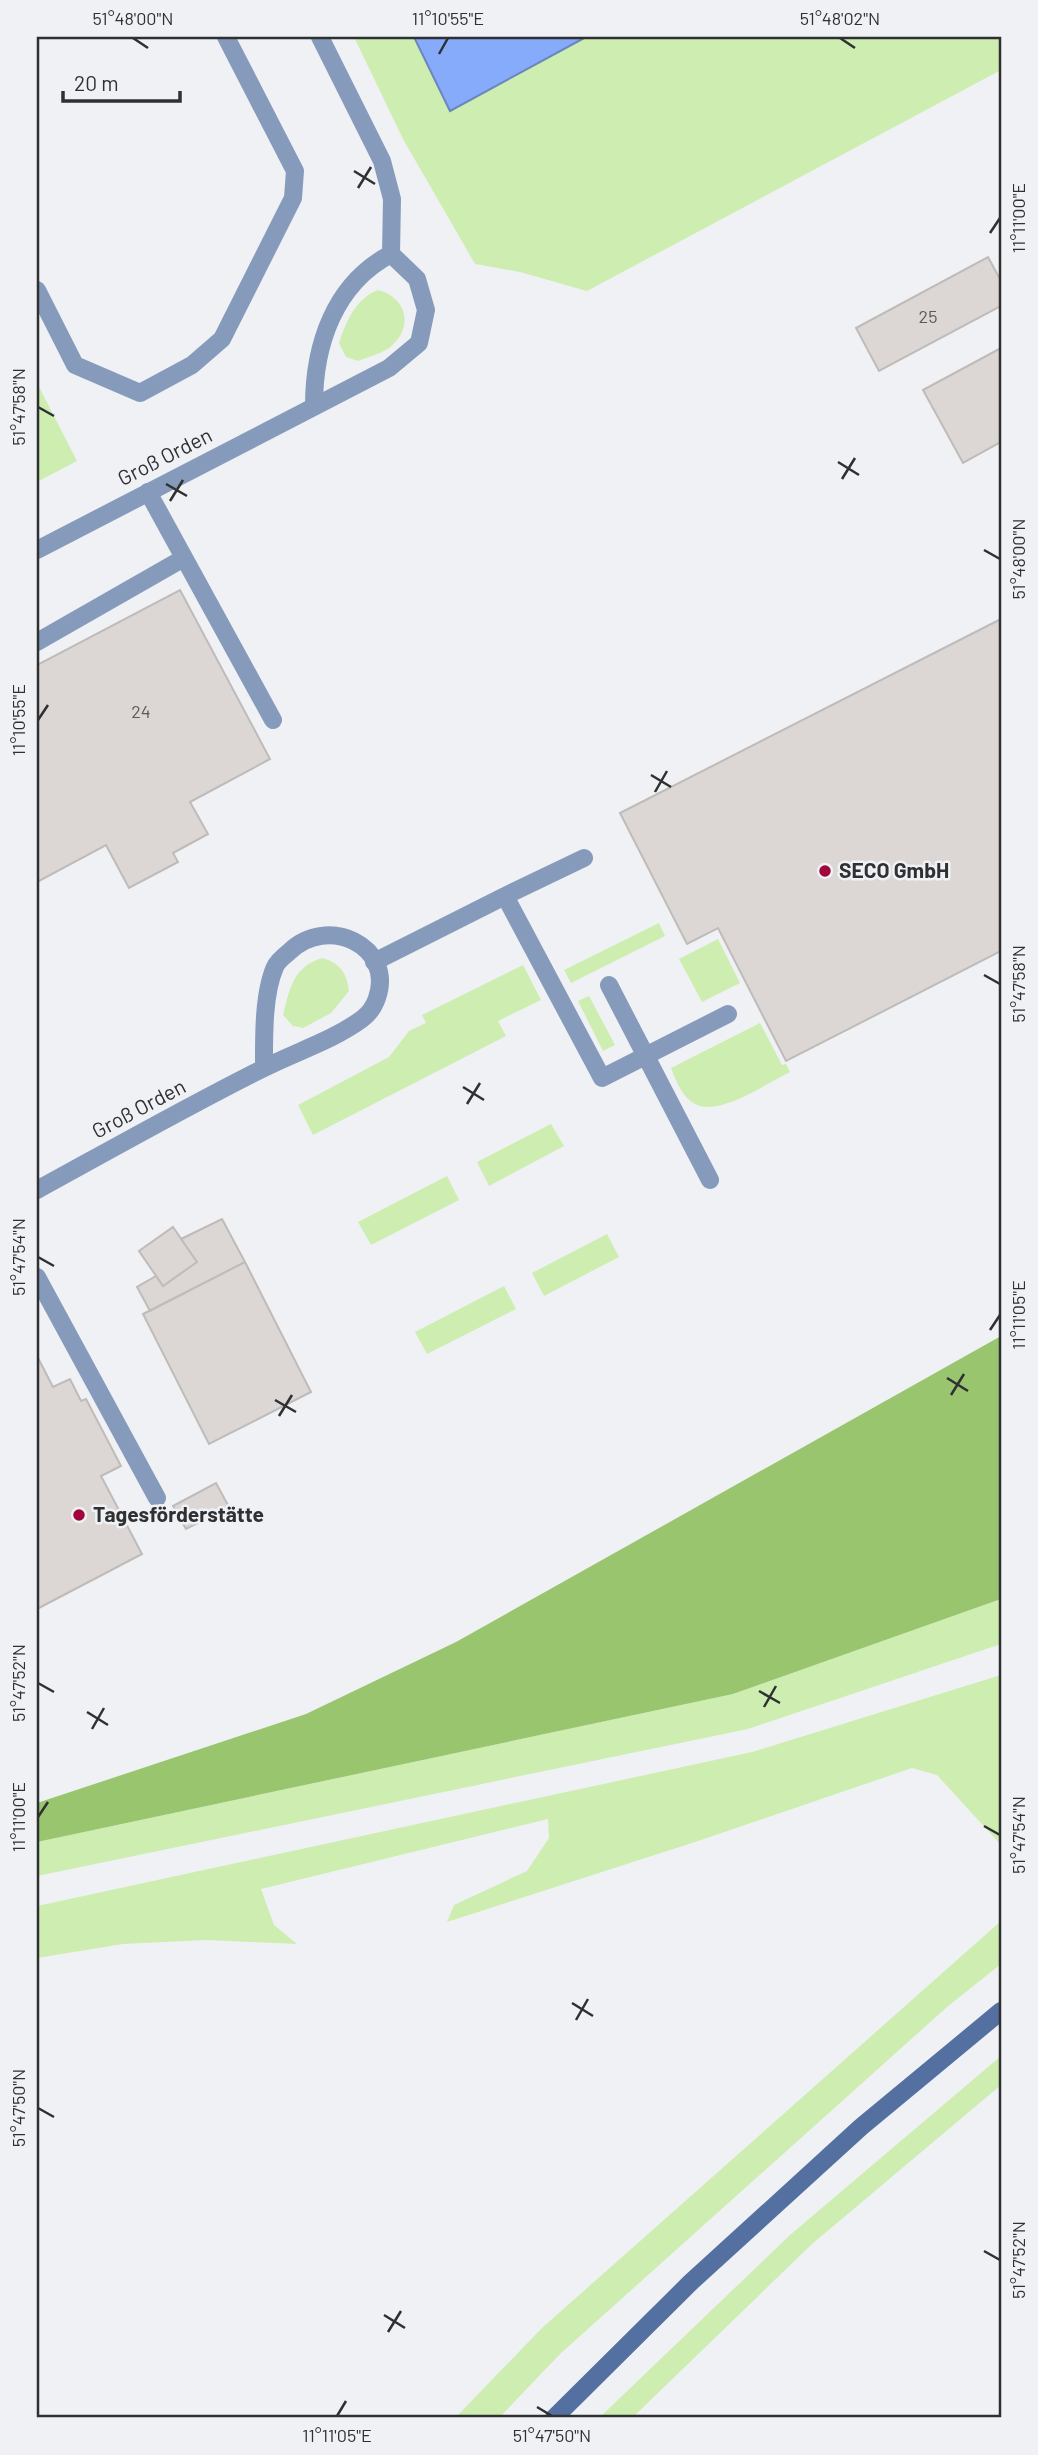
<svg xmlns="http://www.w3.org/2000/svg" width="1038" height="2455" font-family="Barlow,sans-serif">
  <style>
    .green { fill: #cdeeb0 }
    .forest { fill: #99c56f }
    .water { fill: #86abfa; stroke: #6c86be; stroke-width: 2 }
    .building { fill: #dcd7d5; stroke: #bfbbb9; stroke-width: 2 }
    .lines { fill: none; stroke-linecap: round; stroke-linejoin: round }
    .lane { stroke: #869bbc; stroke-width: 18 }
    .street { stroke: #869bbc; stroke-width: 18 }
    .secondary { stroke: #5370a1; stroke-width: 18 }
    .ticks { fill: none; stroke: #2f3032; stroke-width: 2.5 }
    .poi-dot { fill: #a2053b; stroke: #eff1f5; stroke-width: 2.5 }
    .labels { text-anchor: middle; stroke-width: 5; stroke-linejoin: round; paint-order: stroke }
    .number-label { font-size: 18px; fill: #5a5a5b }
    .street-label { font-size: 21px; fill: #2f3032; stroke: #eff1f5 }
    .poi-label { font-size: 21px; font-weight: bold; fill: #2f3032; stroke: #eff1f5; text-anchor: start }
    .neatline { fill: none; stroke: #2f3032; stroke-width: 2.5 }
    .ticks-label { font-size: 18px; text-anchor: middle; fill: #2f3032 }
  </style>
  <rect width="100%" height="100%" fill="#eff1f5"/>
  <!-- green -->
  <path class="green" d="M354 37H414L450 110 586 37H1001V70L587 291 520 272 475 264 403 139Z
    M378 290C408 298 414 329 389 348 381 354 367 357 358 361L346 357 339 343C346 322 355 299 378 290Z
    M37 383 77 461 37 482Z
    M659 923 665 936 571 983 564 970Z
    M718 939 740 983 702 1002 679 959Z
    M322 958C340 963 347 973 349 991L331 1013 303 1028 293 1026 283 1015C290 988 293 967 322 958Z
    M523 965 541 1000 498 1021 506 1036 313 1135 298 1105 389 1057 409 1031 426 1023 422 1015Z
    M589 996 615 1045 603 1051 578 1001Z
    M760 1023 782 1065 786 1064 790 1072C767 1083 719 1117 695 1104 682 1097 676 1081 671 1068Z
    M551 1124 564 1146 489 1186 477 1162Z
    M447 1176 459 1200 371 1245 358 1222Z
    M607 1234 619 1257 544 1296 532 1273Z
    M504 1286 516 1309 427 1354 415 1332Z
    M1001 1599V1644L748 1729 37 1876V1842L733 1694Z
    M1001 1675V1845L937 1775 912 1768 698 1841 447 1922 454 1905 527 1871 549 1838 548 1819 261 1889 274 1925 297 1944 206 1940 123 1944 37 1958V1906L752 1752Z
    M1001 1921V1964L947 2007 560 2354 499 2418H455L542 2328Z
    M1001 2056V2085L812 2244 632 2418H599L790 2235Z"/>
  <!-- forest -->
  <path class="forest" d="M1001 1336V1599L733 1694 37 1842V1803L306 1714 456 1642Z"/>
  <!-- water -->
  <path class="water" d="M414 37H586L450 111Z"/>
  <!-- building -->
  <path class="building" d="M988 257 1001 281V306L879 371 856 328Z
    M1001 348V442L963 463 923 390Z
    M180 590 270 759 190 802 208 834 173 853 178 862 129 888 106 845 37 882V665Z
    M1001 619V951L786 1061 718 928 687 944 620 813Z
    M222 1219 245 1262 150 1311 137 1287 156 1276 163 1286 197 1262 181 1239Z
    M173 1227 197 1262 163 1286 139 1251Z
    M245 1262 311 1392 209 1444 143 1314Z
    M37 1356 53 1387 70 1379 81 1401 86 1399 121 1466 101 1476 142 1554 37 1609Z
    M216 1483 229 1507 186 1529 173 1506Z"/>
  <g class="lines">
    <!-- lane -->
    <path class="lane" d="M37 290 75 365 140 393 192 365 222 339 293 198 295 171 226 37
      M148 492 273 720
      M37 642 184 558
      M505 896 584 858
      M374 962 505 896 602 1078 728 1014
      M609 985 710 1180
      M37 1277 157 1498"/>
    <!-- street -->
    <path class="street" d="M320 37 382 161 392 199 391 254
      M314 406C314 345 334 284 391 254
      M37 550 389 368 419 343 426 310 417 279 391 254
      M37 1190C112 1149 186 1107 262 1069 295 1052 332 1041 362 1019 370 1013 374 1007 377 998 395 946 327 914 289 952 284 956 277 962 275 967 263 994 264 1039 264 1068"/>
    <!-- secondary -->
    <path class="secondary" d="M554 2418 690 2283 861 2127 1001 2011"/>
  </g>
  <!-- ticks -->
  <path class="ticks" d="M133 38 148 48M840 38 855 48M439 54 448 38M354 171 375 184M358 188 371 167M990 233 1000 218M38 407 54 416M838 462 859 475M842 479 855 458M166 484 187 496M170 501 183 480M984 550 1000 559M38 720 48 705M651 775 671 787M655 792 667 771M984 975 1000 984M463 1087 484 1100M467 1104 480 1083M38 1257 54 1266M990 1330 1000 1315M947 1378 968 1391M951 1395 964 1374M275 1400 296 1412M279 1416 292 1395M38 1683 54 1692M759 1691 780 1703M764 1707 776 1686M87 1712 108 1725M92 1729 104 1708M38 1817 48 1802M984 1826 1000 1835M572 2003 593 2016M576 2020 588 1999M38 2108 54 2117M984 2251 1000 2260M384 2315 405 2328M388 2332 401 2311M537 2407 552 2416M337 2416 346 2401"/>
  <!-- markers -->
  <g class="poi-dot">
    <circle cx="825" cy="871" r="7"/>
    <circle cx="79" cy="1515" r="7"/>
  </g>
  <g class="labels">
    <!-- number labels -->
    <g class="number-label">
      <text x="928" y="323">25</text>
      <text x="141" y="718">24</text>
    </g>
    <!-- street labels -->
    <g class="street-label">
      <text transform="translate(165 457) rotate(-27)" y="7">Groß Orden</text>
      <text transform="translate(139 1109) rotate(-28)" y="7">Groß Orden</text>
    </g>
    <!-- poi labels -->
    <g class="poi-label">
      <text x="839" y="878">SECO GmbH</text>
      <text x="93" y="1522">Tagesförderstätte</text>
    </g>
  </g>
  <!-- border -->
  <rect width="1038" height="2455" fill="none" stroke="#eff1f5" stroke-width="77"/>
  <!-- scale -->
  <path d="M63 91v10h117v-10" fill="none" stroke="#2f3032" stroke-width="3.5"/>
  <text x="74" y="91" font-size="21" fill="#2f3032" stroke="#eff1f5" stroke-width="5" paint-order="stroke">20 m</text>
  <rect x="38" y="38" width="962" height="2378" class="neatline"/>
  <g class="ticks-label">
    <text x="133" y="25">51°48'00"N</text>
    <text x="448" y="25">11°10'55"E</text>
    <text x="840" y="25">51°48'02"N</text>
    <text transform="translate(1019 218) rotate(-90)" y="6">11°11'00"E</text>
    <text transform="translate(19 407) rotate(-90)" y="6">51°47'58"N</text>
    <text transform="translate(1019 559) rotate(-90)" y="6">51°48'00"N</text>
    <text transform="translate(19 720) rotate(-90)" y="6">11°10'55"E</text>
    <text transform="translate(1019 984) rotate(-90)" y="6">51°47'58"N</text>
    <text transform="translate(19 1257) rotate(-90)" y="6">51°47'54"N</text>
    <text transform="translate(1019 1315) rotate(-90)" y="6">11°11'05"E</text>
    <text transform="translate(19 1683) rotate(-90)" y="6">51°47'52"N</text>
    <text transform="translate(19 1817) rotate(-90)" y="6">11°11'00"E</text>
    <text transform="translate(1019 1835) rotate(-90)" y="6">51°47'54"N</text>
    <text transform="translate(19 2108) rotate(-90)" y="6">51°47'50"N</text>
    <text transform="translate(1019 2260) rotate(-90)" y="6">51°47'52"N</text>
    <text x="337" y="2442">11°11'05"E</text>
    <text x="552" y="2442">51°47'50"N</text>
  </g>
</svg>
